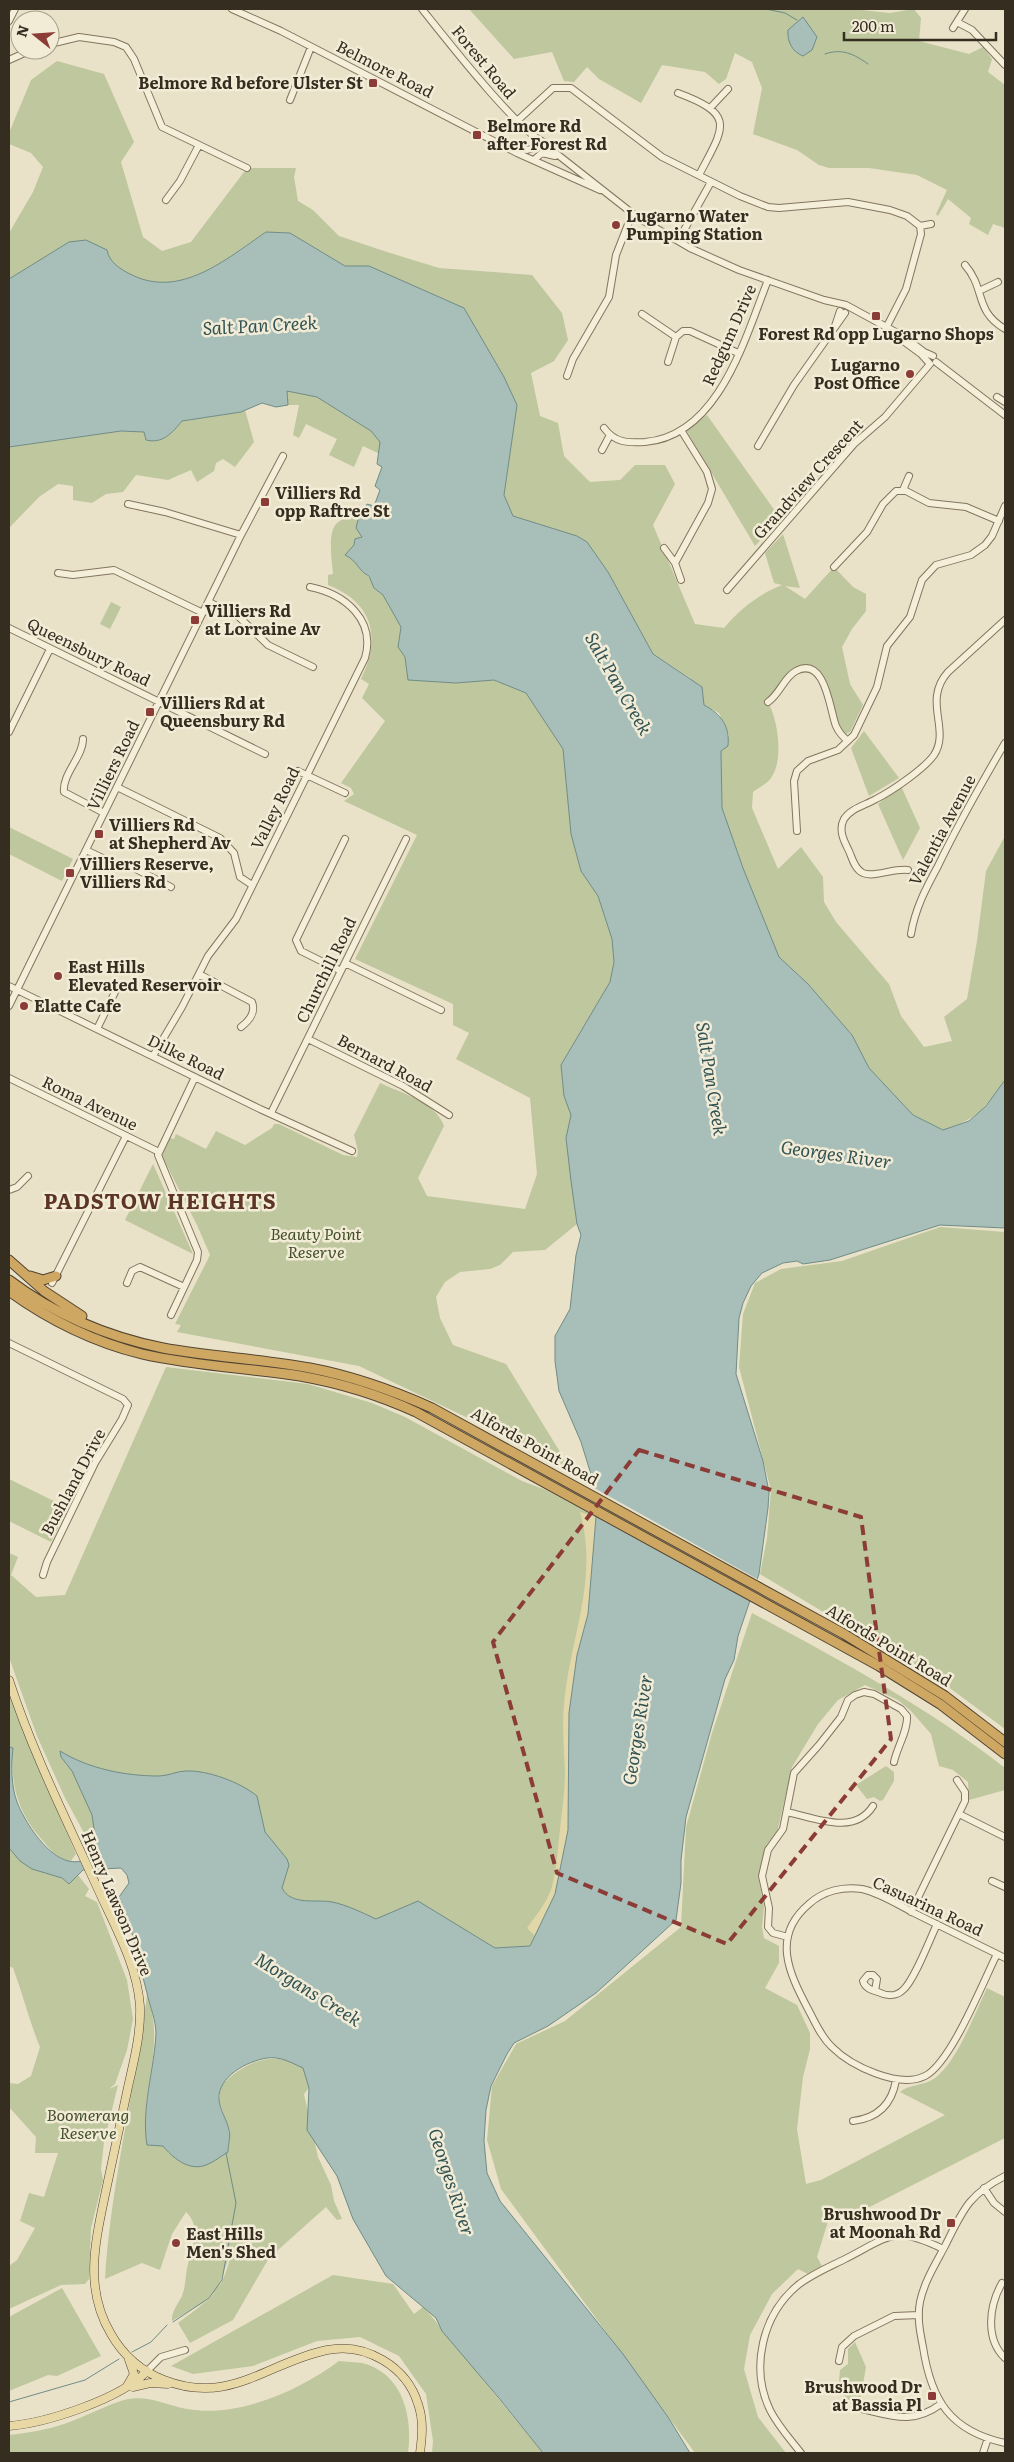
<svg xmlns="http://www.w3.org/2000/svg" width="1014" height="2462" font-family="Literata,serif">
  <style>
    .green { fill: #bec79d }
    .sand { fill: #e2d7a9 }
    .water { fill: #a8beb9; stroke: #708c87 }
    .pier { fill: #e9e2c8 }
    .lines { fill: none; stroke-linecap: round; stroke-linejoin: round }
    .stream { stroke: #708c87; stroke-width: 1 }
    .minor-casing { stroke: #83755f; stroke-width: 8 }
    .major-casing { stroke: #524433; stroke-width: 9 }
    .highway-casing { stroke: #524433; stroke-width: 11 }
    .minor { stroke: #f5efda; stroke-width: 6 }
    .major { stroke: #e8d8a5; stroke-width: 8 }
    .highway { stroke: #cea863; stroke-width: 9 }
    .marked { fill: none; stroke: #8c3c36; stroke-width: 4; stroke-dasharray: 10 6; stroke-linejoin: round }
    .poi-dot { fill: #8c3c36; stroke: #f2ecd7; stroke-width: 2 }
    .labels { text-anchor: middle; stroke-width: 5; stroke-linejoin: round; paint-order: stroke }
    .street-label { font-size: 16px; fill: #362d21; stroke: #f2ecd7 }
    .poi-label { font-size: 16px; font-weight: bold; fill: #362d21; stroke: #f2ecd7; text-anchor: start }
    .park-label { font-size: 16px; font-style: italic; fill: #43502a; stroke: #f2ecd7 }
    .water-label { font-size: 18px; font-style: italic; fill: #325354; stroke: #f2ecd7 }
    .district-label { font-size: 21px; font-weight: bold; letter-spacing: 1px; fill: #5d3525; stroke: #f2ecd7 }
  </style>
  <rect width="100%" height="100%" fill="#e9e2c8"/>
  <!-- green -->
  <path class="green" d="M469 9H852L890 13 914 9 921 18 919 41 969 54 983 47 992 59 988 72 1005 85V228L993 224 988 235 969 224 971 218 948 199 938 216 936 214 947 190 917 175 869 168H829L819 165 797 150 753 134 762 88 752 62 735 53 726 79 719 84 705 72 662 65 641 103 599 79 587 67 574 82 564 81 552 52 514 59Z
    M57 61 104 74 134 142 121 162 143 237 162 251 191 242 247 168H296L294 177 298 201 313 210 339 236 387 252 439 268 532 275 562 313 568 340 554 361 531 373 540 416 558 423 564 456 590 482 620 480 635 465H665L675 484 653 525 695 624 724 628C740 609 759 594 782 585L774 583 765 553 783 534 800 588 785 586 805 599 834 567 853 587 866 594V611L852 629 842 647 850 684 863 705 850 732 847 733 848 741 841 735 829 697 813 672 798 670 768 702C778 720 784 760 771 778 768 783 758 788 753 792L752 808 778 869 801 847 823 877 824 902 836 922 889 984 901 1016 924 1047 952 1041 944 1017 967 999 977 941 986 871 1005 836V1080C983 1110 979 1118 943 1130L913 1115 869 1068 852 1035 808 984 779 957 743 868 722 808 721 751 729 735 719 713 704 705 690 678 653 654 608 572 587 542 577 536 513 516 504 495 517 405 369 266H345L290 233 266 232 209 271 170 284 143 281 120 269 108 257 69 242 9 279V233L33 192 43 167 31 153 9 144V133L31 80Z
    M287 391 317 397 371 431 381 442 380 454 363 446 354 467 329 455 337 439 306 424 299 438 293 435 299 405H288Z
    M245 410 254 442 235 467 223 459 216 463 214 471 197 482 191 470 168 480 136 475 123 492 106 494 92 503 73 500V486L58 484 39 497 9 528V447L121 431 144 432 146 440C163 443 172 433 182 421L241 412Z
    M707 415 780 518 755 546 686 430Z
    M350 515 358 520 359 531 362 537 350 551 355 563 372 581 374 588 383 595 401 627 398 644 405 657 408 680 456 683 494 680 526 693 563 749 571 834 581 871 598 896 612 939 614 962 610 982 561 1065 564 1096 571 1115 566 1138 577 1224 545 1250 513 1252 500 1265 490 1269 460 1272 445 1282 436 1297 440 1318 453 1345 506 1364 573 1473 514 1440 359 1366 177 1332 181 1325 175 1324 210 1255 197 1225 162 1156 170 1138 174 1139 176 1134 206 1149 216 1131 245 1145 272 1128 274 1124H279L343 1155 357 1157 358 1151 354 1135 380 1083C401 1093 436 1102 444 1126L418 1178 427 1196 525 1209 537 1174 530 1098 456 1059 469 1033 453 1025V1004L355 959 417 835 344 801 354 794 351 788 341 783 385 721 362 698 369 684 361 679C381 638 374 603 328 585V575L333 574C332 561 327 532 337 523 340 520 346 518 350 515Z
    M111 602 121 607 110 629 100 624Z
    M864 731 899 778 869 796 851 748Z
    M901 786 920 828 903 860 878 804Z
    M9 827 73 859 62 881 9 854Z
    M153 1164 193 1254 125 1220Z
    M940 1227 1005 1232V1729L943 1683 899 1654 879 1635 850 1628 760 1574 767 1538 771 1490 739 1367 743 1314 755 1283 781 1269 842 1261Z
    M166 1367 308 1384 372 1403 405 1417 522 1481 546 1490 596 1517 590 1594 577 1655 569 1713 568 1765 555 1894 530 1946 495 1948 463 1929 375 1931 107 1834 95 1853 65 1798 37 1736 10 1660 9 1553 18 1557 11 1575 36 1597 65 1595Z
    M9 1479 68 1508 51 1542 9 1521Z
    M752 1613C840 1660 927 1707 1005 1768V1790L969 1800 968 1782 953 1770 939 1766 931 1734 911 1711 898 1700 865 1685 838 1700 818 1724 792 1767 777 1833 767 1844 758 1876 764 1906 762 1927 764 1938 779 1946V1963L765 1988 797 2005 810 2033V2049L803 2077 797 2129 806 2184 821 2180 945 2115 900 2092C909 2084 925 2086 935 2078 957 2062 975 2013 987 1988L1005 1997V2138L842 2221 838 2217 829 2218 817 2257 822 2266 808 2274 798 2269 772 2294 750 2335 744 2369 758 2417 786 2453H695L501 2189 487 2140 492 2086 516 2044 565 2021 681 1927 686 1827 712 1733Z
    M9 1686 28 1743 76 1854 70 1862C55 1857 48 1847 38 1835 17 1810 10 1781 13 1749L9 1747Z
    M886 1766 894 1772V1781L883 1800 880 1801 874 1797 867 1799 856 1785Z
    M9 1848C17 1857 25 1866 37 1870 49 1874 60 1875 69 1884L78 1875 89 1889 85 1896 97 1902 127 1980 133 2019 127 2050 115 2084 109 2089 118 2085 104 2142 101 2169 103 2180 91 2228 89 2279 85 2284 61 2285 9 2309V2266L17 2260 35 2228 20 2221 29 2193 44 2197 58 2153H35L36 2137 9 2107V2083L18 2084 31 2076 40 2047C29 2021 23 1994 13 1968L9 1966Z
    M147 1995C167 2050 138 2092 147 2144L163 2146 170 2154 203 2166 228 2152 230 2131 219 2101 221 2086C240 2066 266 2051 294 2063 299 2066 304 2067 306 2072 308 2077 308 2083 309 2088L304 2094 318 2157 331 2185 334 2201 342 2219 337 2220 326 2207 269 2258 233 2320 190 2343 178 2323C218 2293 223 2291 234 2242L218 2289 203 2303 172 2321C171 2312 178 2304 182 2296 186 2286 185 2275 188 2264 192 2247 202 2227 186 2212L172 2234 160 2270 142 2263 105 2279C111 2183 135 2090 147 1995Z
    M333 2275 393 2284 414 2314 423 2307C435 2318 441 2330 452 2342 483 2379 512 2416 543 2453H432L433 2441 426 2394 399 2356 360 2337 317 2341 253 2366 193 2374 171 2366Z
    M62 2288 101 2356 57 2376 48 2375 9 2391V2317Z
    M855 2342 866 2367 860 2401 851 2403 838 2391 840 2370 848 2364V2349Z
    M339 2361C346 2362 355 2362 362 2363 403 2373 413 2417 408 2453H9V2435C27 2433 47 2430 64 2424 84 2417 104 2406 124 2400 147 2394 165 2405 187 2409 238 2418 299 2391 339 2361Z"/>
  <!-- sand -->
  <path class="sand" d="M580 1512 596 1517 588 1614 577 1655 569 1713 568 1830 555 1894 535 1936 527 1928C537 1914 550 1899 553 1882 557 1865 558 1847 560 1829 562 1811 565 1791 565 1772 564 1749 562 1727 564 1704 570 1637 599 1580 580 1512Z"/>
  <!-- water -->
  <path class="water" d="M803 17 817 37 812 50 803 56C792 52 787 41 788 30Z
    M266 232 290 233 345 266H369L464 308 504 377 517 405 504 495 513 516 577 536 587 542 608 572 653 654 702 687 704 705C721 714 730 726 728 746L721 751 722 808 743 868 779 957 808 984 852 1035 869 1068 913 1115 943 1130 969 1121 986 1106 1005 1080V1228L940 1225 830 1260 803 1264 797 1261 783 1263 762 1273 751 1286 743 1303 739 1318 736 1374 763 1461 769 1492 768 1508 759 1574 738 1636 734 1660 725 1679 686 1817 681 1860V1883L676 1920 596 1993 548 2026 514 2043 507 2054 491 2086 486 2110 484 2141 487 2173 500 2201 623 2354 668 2417 690 2453H543L498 2397 442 2331 436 2318 386 2276 353 2219 337 2176 307 2130 309 2088 303 2068C292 2063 280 2056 267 2058 247 2061 217 2077 219 2100 220 2110 227 2120 229 2130 231 2136 228 2145 228 2152 220 2157 211 2164 203 2166 187 2170 172 2157 163 2146L147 2145C141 2108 154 2071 156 2034 156 2020 150 2007 147 1993 138 1960 133 1928 119 1897L129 1883 127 1875 121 1868 83 1870 69 1884 62 1878 32 1869 20 1861 9 1848V1747L13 1748C11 1766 11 1785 17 1802 26 1825 57 1874 86 1859 92 1856 94 1854 97 1849L92 1815 72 1771 61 1757 60 1751C89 1769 126 1776 159 1776 168 1776 177 1771 186 1771 207 1770 240 1782 257 1796L265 1832 287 1859 289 1865 282 1888C291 1906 316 1899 332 1902 347 1905 363 1913 376 1919L418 1901 495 1948 530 1946 555 1894 568 1830 569 1713 577 1655 588 1614 596 1517 590 1471 581 1442 559 1391 555 1361V1336L570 1309 576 1255 581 1235 577 1224 571 1181 566 1138 571 1115 564 1096 561 1065 610 982 614 962 612 939 598 896 581 871 571 834 563 749 526 693 494 680 456 683 408 680 405 657 398 647 401 627 383 595 374 588 369 576C358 571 358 561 345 555L354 545 355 539 362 537 356 528 358 520 365 510 368 511 369 507 366 506 367 504 374 506 380 490 375 486 382 467 377 464 380 442 371 431 317 397 287 391 288 405 276 407 262 403 241 412 182 421C172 433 163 444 146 440L144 432 121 431 9 447V279L69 242 86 240 107 250C109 262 120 269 130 274 180 300 226 259 266 232Z"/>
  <!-- pier -->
  <path class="pier" d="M589 1485 759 1580 752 1602 593 1514Z"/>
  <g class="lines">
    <!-- stream -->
    <path class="stream" d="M766 9 785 13 797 20
      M825 54C842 48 854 54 868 64
      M173 2322 209 2298 222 2280 236 2203 226 2153
      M132 2352 151 2342 167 2325
      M9 2402 85 2380 119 2359"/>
    <defs>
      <path id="minor" d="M232 9 281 31 517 153 600 190
        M422 9C442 34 521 136 546 143L548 147 637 217 690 248 739 270 824 300 846 305 903 336 924 352 933 356
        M9 21 15 9
        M957 22 972 30 1005 65
        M953 28 965 9
        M50 44 79 37 114 42 126 47 134 59 162 127 247 168
        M9 60 31 50
        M678 93C737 115 724 127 699 175
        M290 100 311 47
        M711 107 728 89
        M517 121 553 88H571L662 157 740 196 768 207 779 208 848 202 890 210 907 216 920 226 921 234 906 289 886 328
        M513 148 527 150 537 147
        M535 159 542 153 555 156
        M166 200 180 181 199 145
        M920 226 931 224
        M678 241 711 182
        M965 265C986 289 974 311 1005 329
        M979 291 998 282
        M642 314 676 337 683 331H690L738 353
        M835 326 840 311
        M887 329 921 354 930 364
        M668 362 676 337
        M936 362 1005 415
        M567 376 573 359 609 297 616 255 632 214
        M997 397 1005 402
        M604 428C615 443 628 443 645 442 719 436 745 338 768 280
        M758 446 794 385 845 313
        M602 450 610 435
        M903 490 909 476
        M128 504 165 512 241 535
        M664 548 675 563 708 503 712 489 707 472 681 430
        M675 563 681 580
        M834 567 867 532 883 504 896 491H906L929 503 966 507 999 521
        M58 573 73 575 114 570 203 613
        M727 590 854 444 885 417 930 364
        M209 602 239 617 268 645 313 667
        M9 628 265 754
        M768 702C780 694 784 677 796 671 826 655 830 712 836 726 839 733 843 737 848 741
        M9 732 50 649
        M83 739C83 757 62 774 64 792L104 813
        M298 771 345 793
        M117 787 220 838 234 853 240 877 252 885
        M797 831 794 781 797 771 808 761 838 750 854 735 877 687 887 646 910 617 922 580 936 565 971 555 985 545 992 536 1005 506
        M86 850 113 863 130 866 171 887
        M908 870C894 868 873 878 863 873 855 870 852 858 849 851 844 841 838 830 844 819 851 808 866 805 876 799 892 791 924 769 934 755 951 729 922 701 948 672L1005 620
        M911 934C915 909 926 888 938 866 958 824 981 784 1005 743
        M345 963 441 1010
        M341 971 301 951 296 940 345 839
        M199 974 252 1002C256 1012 249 1021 241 1027
        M9 986 260 1109 352 1151
        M9 1006 241 535 283 456
        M97 1029 116 990
        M308 1039 403 1086 449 1115
        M153 1056 182 1007 208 956 236 919 365 658C376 620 345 594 310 587
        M9 1078 159 1152
        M271 1113 406 839
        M9 1190 17 1187 28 1176
        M52 1283 126 1136
        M127 1283 132 1271 140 1267 184 1287
        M171 1315 197 1260 198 1252 158 1155 195 1077
        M9 1343 123 1399 128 1405 122 1419 95 1463 47 1562 43 1575
        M787 1812C815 1818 854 1836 873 1806
        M959 1814 1005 1837
        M992 1881 1005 1887
        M911 1912 965 1801V1792L957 1780
        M788 1937 773 1933 768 1927 769 1908 762 1876 768 1850 783 1829 794 1773 819 1745 841 1717 848 1700 855 1695 864 1692 874 1694 901 1709 907 1716C908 1731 897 1747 894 1762
        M997 1954C983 1982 951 2063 925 2076 899 2089 851 2066 832 2047 821 2037 815 2022 808 2009 789 1973 771 1936 809 1904 823 1891 843 1886 862 1889 880 1893 897 1904 914 1913 944 1928 975 1943 1005 1958
        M875 1991 877 1979 873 1975H868L863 1981C865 1988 871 1990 878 1992 886 1996 896 1997 903 1990 914 1981 930 1939 937 1924
        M853 2121C878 2118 892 2104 896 2080
        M1005 2176C968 2195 963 2210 945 2246 936 2263 924 2282 920 2302 917 2317 920 2332 923 2347 931 2400 950 2431 1005 2443
        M984 2188 994 2203 1005 2212
        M1002 2283C989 2306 985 2339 1005 2358
        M839 2361 842 2347 854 2336 894 2316 919 2315
        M147 2371 161 2357 185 2350
        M857 2408C891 2415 911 2426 941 2404
        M801 2453C790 2439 778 2426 770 2410 750 2368 762 2315 798 2285 812 2274 829 2267 845 2259 890 2236 894 2225 943 2249
        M983 2453 988 2438"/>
      <path id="major" d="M9 1680C32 1751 66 1819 97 1887 114 1925 137 1964 140 2006 141 2034 134 2060 128 2087 120 2123 113 2159 105 2195 95 2243 84 2289 111 2334 123 2355 141 2371 164 2380 230 2406 268 2362 327 2350 366 2342 407 2367 418 2404 424 2421 422 2437 420 2453
        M127 2386 134 2374 129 2360
        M133 2387 150 2383 168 2384
        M9 2426C46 2423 121 2399 147 2371"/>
      <path id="highway" d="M9 1260 44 1291 82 1316
        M30 1276 43 1280 56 1276
        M9 1280C54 1314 108 1337 163 1348 212 1357 261 1359 310 1368 352 1376 392 1390 432 1408L844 1634 945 1696 1005 1742
        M9 1291C49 1320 94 1342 142 1354 194 1366 248 1368 300 1376 340 1383 379 1395 416 1412L879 1666 940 1704 1005 1754"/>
    </defs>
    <!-- minor casing -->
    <use href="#minor" class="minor-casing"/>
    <!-- major casing -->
    <use href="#major" class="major-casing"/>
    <!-- highway casing -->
    <use href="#highway" class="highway-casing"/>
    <!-- minor -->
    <use href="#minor" class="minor"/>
    <!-- major -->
    <use href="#major" class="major"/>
    <!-- highway -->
    <use href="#highway" class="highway"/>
  </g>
  <!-- marked area -->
  <path class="marked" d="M639 1450 861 1517 891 1739 727 1944 557 1873 493 1642Z"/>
  <!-- markers -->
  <g class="poi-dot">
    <rect x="368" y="78" width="10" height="10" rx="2.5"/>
    <rect x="472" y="130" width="10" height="10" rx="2.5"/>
    <circle cx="616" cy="225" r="5"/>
    <rect x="871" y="311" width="10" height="10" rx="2.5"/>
    <circle cx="910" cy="374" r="5"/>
    <rect x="260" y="497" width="10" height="10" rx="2.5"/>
    <rect x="190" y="615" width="10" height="10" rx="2.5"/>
    <rect x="145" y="707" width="10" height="10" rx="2.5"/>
    <rect x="94" y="829" width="10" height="10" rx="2.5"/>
    <rect x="65" y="868" width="10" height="10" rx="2.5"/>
    <circle cx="58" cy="976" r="5"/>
    <circle cx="24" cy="1006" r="5"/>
    <rect x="946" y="2218" width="10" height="10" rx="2.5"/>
    <circle cx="176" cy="2243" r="5"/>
    <rect x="927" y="2391" width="10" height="10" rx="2.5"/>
  </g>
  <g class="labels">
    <!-- street labels -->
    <g class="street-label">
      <text transform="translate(484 62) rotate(50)" y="6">Forest Road</text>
      <text transform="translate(385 69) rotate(27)" y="6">Belmore Road</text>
      <text transform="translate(729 335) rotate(-66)" y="6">Redgum Drive</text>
      <text transform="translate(808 479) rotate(-48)" y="6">Grandview Crescent</text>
      <text transform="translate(89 652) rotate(26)" y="6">Queensbury Road</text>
      <text transform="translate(113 765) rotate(-64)" y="6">Villiers Road</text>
      <text transform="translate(275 808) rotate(-64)" y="6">Valley Road</text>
      <text transform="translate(942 830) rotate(-62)" y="6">Valentia Avenue</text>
      <text transform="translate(326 970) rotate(-64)" y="6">Churchill Road</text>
      <text transform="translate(186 1057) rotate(26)" y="6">Dilke Road</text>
      <text transform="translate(385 1063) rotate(28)" y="6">Bernard Road</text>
      <text transform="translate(90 1103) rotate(26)" y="6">Roma Avenue</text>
      <text transform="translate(535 1446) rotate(29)" y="6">Alfords Point Road</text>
      <text transform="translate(73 1482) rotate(-62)" y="6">Bushland Drive</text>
      <text transform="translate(889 1645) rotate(31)" y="6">Alfords Point Road</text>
      <text transform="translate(117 1903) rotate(67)" y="6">Henry Lawson Drive</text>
      <text transform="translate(928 1906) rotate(25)" y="6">Casuarina Road</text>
    </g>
    <!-- poi labels -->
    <g class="poi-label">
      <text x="363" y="89" text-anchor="end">Belmore Rd before Ulster St</text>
      <text x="487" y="132">Belmore Rd<tspan x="487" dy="18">after Forest Rd</tspan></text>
      <text x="626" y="222">Lugarno Water<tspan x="626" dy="18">Pumping Station</tspan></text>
      <text x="876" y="340" text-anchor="middle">Forest Rd opp Lugarno Shops</text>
      <text x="900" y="371" text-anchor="end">Lugarno<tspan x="900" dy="18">Post Office</tspan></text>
      <text x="275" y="499">Villiers Rd<tspan x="275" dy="18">opp Raftree St</tspan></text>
      <text x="205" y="617">Villiers Rd<tspan x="205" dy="18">at Lorraine Av</tspan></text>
      <text x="160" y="709">Villiers Rd at<tspan x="160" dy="18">Queensbury Rd</tspan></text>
      <text x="109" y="831">Villiers Rd<tspan x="109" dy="18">at Shepherd Av</tspan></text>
      <text x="80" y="870">Villiers Reserve,<tspan x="80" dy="18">Villiers Rd</tspan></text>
      <text x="68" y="973">East Hills<tspan x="68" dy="18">Elevated Reservoir</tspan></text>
      <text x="34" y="1012">Elatte Cafe</text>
      <text x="941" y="2220" text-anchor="end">Brushwood Dr<tspan x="941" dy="18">at Moonah Rd</tspan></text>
      <text x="186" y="2240">East Hills<tspan x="186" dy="18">Men's Shed</tspan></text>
      <text x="922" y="2393" text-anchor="end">Brushwood Dr<tspan x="922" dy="18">at Bassia Pl</tspan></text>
    </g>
    <!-- park labels -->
    <g class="park-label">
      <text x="316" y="1240">Beauty Point<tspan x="316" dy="18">Reserve</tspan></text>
      <text x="88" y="2121">Boomerang<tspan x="88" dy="18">Reserve</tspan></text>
    </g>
    <!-- water labels -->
    <g class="water-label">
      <text transform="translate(260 326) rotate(-3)" y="6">Salt Pan Creek</text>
      <text transform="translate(618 684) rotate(60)" y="6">Salt Pan Creek</text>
      <text transform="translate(711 1079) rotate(81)" y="6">Salt Pan Creek</text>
      <text transform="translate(836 1155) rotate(8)" y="6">Georges River</text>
      <text transform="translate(638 1730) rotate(-81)" y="6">Georges River</text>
      <text transform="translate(308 1990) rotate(32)" y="6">Morgans Creek</text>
      <text transform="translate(451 2182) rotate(72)" y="6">Georges River</text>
    </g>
    <!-- district labels -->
    <g class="district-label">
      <text x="160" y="1209">PADSTOW HEIGHTS</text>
    </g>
  </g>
  <!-- border -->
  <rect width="1014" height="2462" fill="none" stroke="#362d21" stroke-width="20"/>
  <!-- north arrow -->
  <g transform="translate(35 35) rotate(287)"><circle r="24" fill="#f2ecd7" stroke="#a7a08e"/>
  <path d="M0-4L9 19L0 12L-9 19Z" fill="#8c3c36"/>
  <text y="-8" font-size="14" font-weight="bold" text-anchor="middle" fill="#362d21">N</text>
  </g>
  <!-- scale -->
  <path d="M844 32v8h152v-8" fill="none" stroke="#362d21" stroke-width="2.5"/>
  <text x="852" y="32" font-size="15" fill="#362d21" stroke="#f2ecd7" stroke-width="4" paint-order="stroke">200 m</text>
</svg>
